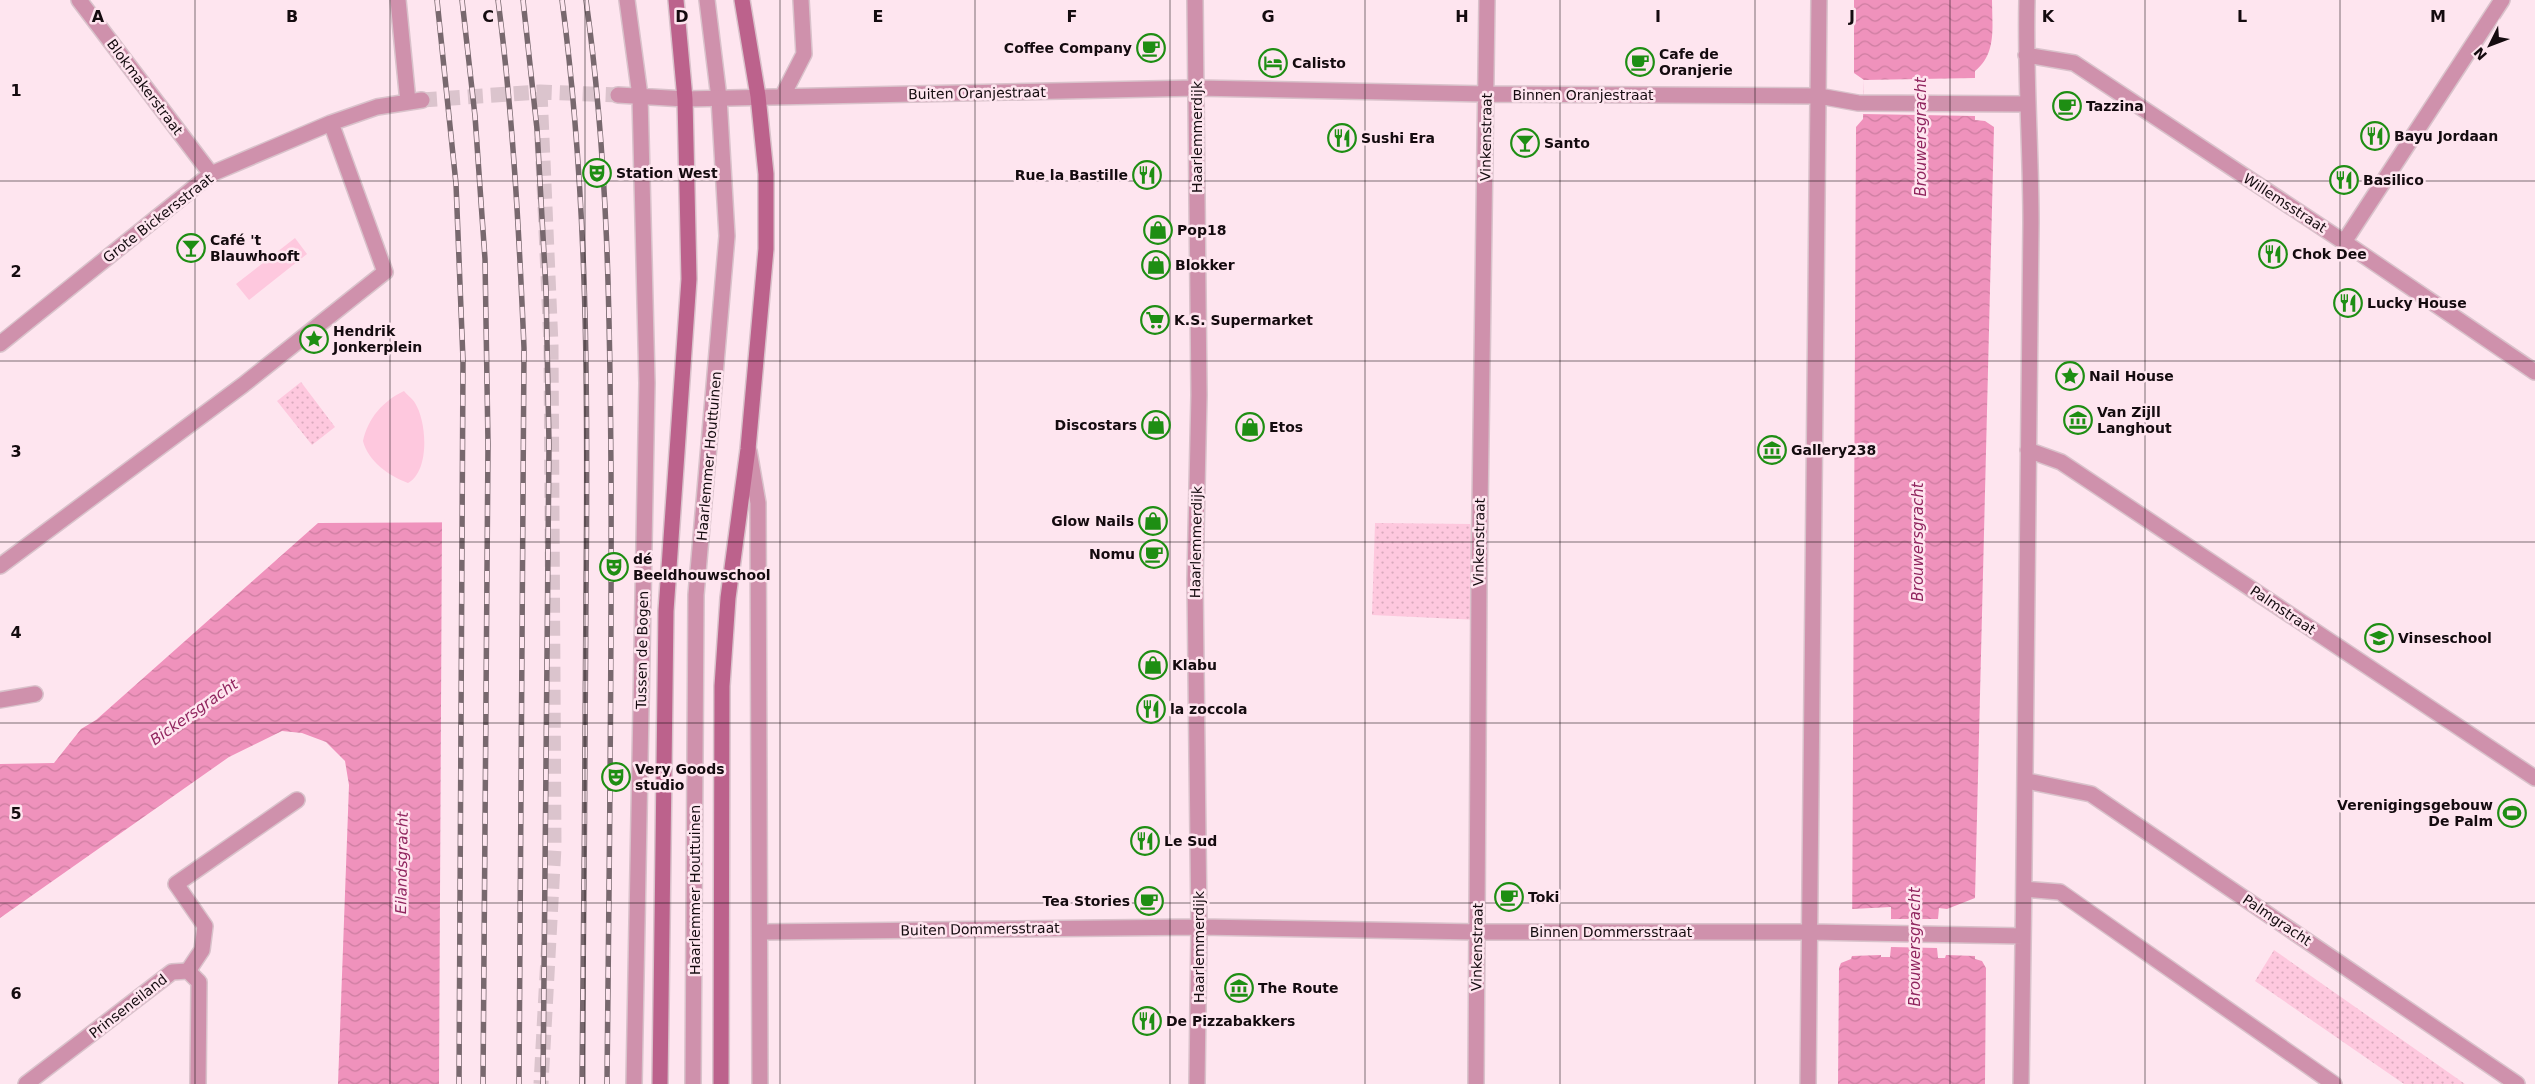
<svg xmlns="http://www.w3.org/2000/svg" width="2535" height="1084" font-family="'DejaVu Sans',sans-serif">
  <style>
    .park { fill: url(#park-dots) }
    .pitch { fill: #fec8de }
    .water { fill: url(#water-waves) }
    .pier { fill: #fee5ef }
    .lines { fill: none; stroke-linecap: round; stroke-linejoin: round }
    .street-tunnel { stroke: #dbc4cd; stroke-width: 15; stroke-dasharray: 15 8; stroke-linecap: butt }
    .lane-casing { stroke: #d9c2cb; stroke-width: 18 }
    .street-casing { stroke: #d9c2cb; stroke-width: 18 }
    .secondary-casing { stroke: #d9c2cb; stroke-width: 18 }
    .lane { stroke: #cf91ac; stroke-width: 15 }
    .street { stroke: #cf91ac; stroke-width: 15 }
    .secondary { stroke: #bc628c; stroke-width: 15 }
    .rail-casing { stroke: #78686e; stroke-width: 5.5 }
    .rail { stroke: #fee5ef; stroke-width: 4; stroke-dasharray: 11; stroke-linecap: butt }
    .grid { fill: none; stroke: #140b0f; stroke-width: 1; stroke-opacity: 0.55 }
    .labels { text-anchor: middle; stroke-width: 5; stroke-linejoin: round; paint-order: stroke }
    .poi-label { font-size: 14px; font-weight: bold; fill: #140b0f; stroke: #fee5ef; text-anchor: start }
    .street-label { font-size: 14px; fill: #140b0f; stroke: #fee5ef }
    .water-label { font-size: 15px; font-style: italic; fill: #90245e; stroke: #fee5ef }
    .grid-label { font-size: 16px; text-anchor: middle; font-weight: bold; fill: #140b0f; stroke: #fee5ef; stroke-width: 5; stroke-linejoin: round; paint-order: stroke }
  </style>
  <defs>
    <pattern id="park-dots" width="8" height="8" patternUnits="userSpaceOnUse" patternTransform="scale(1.25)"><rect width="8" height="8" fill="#fec8de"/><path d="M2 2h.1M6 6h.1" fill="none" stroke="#d9aabd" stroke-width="1.8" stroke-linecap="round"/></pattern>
    <pattern id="water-waves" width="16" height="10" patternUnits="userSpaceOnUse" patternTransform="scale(1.25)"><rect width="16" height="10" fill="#ef92bc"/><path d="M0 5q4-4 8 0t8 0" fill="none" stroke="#cc7da0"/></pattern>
  </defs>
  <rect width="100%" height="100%" fill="#fee5ef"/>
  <!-- park -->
  <path class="park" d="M301 382 335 427 312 445 277 401Z
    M1375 523 1470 524 1479 582V620L1372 615Z
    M2274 950 2465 1084H2404L2255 981Z"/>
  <!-- pitch -->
  <path class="pitch" d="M295 238 307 254 249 300 236 284Z
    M404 391C407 395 413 399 415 403 427 422 430 471 408 483 389 476 368 461 363 441 368 418 383 401 404 391Z"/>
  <!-- water -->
  <path class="water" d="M1854 0H1992C1992 26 1997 54 1975 71V120L1985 121 1994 127 1975 898V959L1982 961 1986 968 1985 1084H1838L1839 968 1841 963 1851 959 1852 956 1856 127 1863 119 1864 80 1854 73Z
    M515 522 514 1084H338L349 785 345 761 326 742 302 733 282 731 229 757 0 918V764L54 763 81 729 96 720 318 523Z"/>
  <!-- pier -->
  <path class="pier" d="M1975 78V116L1863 114 1864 80Z
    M515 519 517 522 516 1084H439L442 520Z
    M1975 898V956L1946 955 1945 958H1938L1937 948 1891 947 1890 957H1881V955L1852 956V909L1891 907V919H1938L1939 908 1947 909Z"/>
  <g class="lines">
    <!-- street-tunnel -->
    <path class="street-tunnel" d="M540 92 551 345 554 847 541 1084
      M422 100 540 92 618 95"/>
    <defs>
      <path id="lane" d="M0 700 35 694
        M188 971 202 950 205 926 176 884 297 800
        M693 1084 696 595 727 236 719 98 707 0"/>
      <path id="street" d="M79 0 211 174
        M398 0 408 102
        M627 0 640 96 647 383 634 1084
        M1195 0 1199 395 1195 580 1199 927 1197 1084
        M2026 55 2074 63 2344 242 2535 372
        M618 95 685 99 1196 88 1486 94 1819 96 1858 103 2026 104
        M782 97 804 54 801 0
        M2344 242 2502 0
        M0 344 211 174 331 123 377 107 422 100
        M2028 450 2061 462 2535 778
        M749 451 758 503 760 1084
        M0 566 243 385 385 272 331 123
        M2027 781 2091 794 2517 1084
        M2024 889 2060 892 2334 1084
        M760 932 1199 927 1477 932H1810L2023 936
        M26 1084 172 972 188 971 199 982 198 1084
        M1476 1084 1479 582 1487 0
        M1808 1084 1819 0
        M2021 1084C2025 797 2030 510 2031 223 2031 149 2025 75 2027 0"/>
      <path id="secondary" d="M660 1084 666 611 689 279 685 99 676 0
        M721 1084 722 686 728 598 748 449 766 249V174L758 96 742 0"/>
    </defs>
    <!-- lane casing -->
    <use href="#lane" class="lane-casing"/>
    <!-- street casing -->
    <use href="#street" class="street-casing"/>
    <!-- secondary casing -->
    <use href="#secondary" class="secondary-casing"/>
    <!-- lane -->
    <use href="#lane" class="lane"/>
    <!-- street -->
    <use href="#street" class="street"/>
    <!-- secondary -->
    <use href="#secondary" class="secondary"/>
    <defs>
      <path id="rail" d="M437 0 456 184 463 360 459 1084
        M462 0 475 116 485 259 488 444 483 1084
        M498 0C513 115 519 231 524 348L519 1084
        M523 0 537 129 546 289 549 444 543 1084
        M562 0C588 197 588 395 586 593 585 757 584 920 582 1084
        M586 0C608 157 610 315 611 473 612 677 609 880 607 1084"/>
    </defs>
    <!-- rail casing -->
    <use href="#rail" class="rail-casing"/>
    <!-- rail -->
    <use href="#rail" class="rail"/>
  </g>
  <!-- grid -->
  <path class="grid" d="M195 0V1084M390 0V1084M585 0V1084M780 0V1084M975 0V1084M1170 0V1084M1365 0V1084M1560 0V1084M1755 0V1084M1950 0V1084M2145 0V1084M2340 0V1084M0 181H2535M0 361H2535M0 542H2535M0 723H2535M0 903H2535"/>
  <!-- icons -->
  <defs>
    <symbol id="cafe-ring" viewBox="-11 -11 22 22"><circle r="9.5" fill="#fee5ef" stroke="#1e8e13" stroke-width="1.5"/><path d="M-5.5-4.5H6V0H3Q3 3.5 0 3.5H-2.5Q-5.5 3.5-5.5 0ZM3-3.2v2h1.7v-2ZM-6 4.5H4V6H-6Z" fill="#1e8e13"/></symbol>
    <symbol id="hotel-ring" viewBox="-11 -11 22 22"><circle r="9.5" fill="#fee5ef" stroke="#1e8e13" stroke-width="1.5"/><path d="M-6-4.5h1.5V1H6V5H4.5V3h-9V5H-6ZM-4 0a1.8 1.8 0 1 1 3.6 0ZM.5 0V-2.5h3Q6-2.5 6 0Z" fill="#1e8e13"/></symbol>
    <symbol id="restaurant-ring" viewBox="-11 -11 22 22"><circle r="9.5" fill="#fee5ef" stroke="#1e8e13" stroke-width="1.5"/><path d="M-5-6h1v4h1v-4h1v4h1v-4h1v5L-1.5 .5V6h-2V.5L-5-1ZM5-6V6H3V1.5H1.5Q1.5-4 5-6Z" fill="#1e8e13"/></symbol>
    <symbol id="bar-ring" viewBox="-11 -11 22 22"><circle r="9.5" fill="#fee5ef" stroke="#1e8e13" stroke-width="1.5"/><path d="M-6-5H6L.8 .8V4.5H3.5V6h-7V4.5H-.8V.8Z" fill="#1e8e13"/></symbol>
    <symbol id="theatre-ring" viewBox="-11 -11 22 22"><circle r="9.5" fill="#fee5ef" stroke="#1e8e13" stroke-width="1.5"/><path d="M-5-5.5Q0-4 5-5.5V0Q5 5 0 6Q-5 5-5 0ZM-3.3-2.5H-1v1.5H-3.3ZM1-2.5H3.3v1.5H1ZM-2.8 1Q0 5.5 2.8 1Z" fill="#1e8e13"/></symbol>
    <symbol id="shop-ring" viewBox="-11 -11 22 22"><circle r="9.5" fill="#fee5ef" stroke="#1e8e13" stroke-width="1.5"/><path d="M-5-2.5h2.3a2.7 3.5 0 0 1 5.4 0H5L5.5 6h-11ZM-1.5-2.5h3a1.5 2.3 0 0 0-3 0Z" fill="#1e8e13"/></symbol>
    <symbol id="supermarket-ring" viewBox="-11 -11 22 22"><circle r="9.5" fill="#fee5ef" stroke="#1e8e13" stroke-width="1.5"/><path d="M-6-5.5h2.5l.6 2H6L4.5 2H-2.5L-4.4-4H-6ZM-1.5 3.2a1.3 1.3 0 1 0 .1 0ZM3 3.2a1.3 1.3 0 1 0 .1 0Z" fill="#1e8e13"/></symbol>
    <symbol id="sight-ring" viewBox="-11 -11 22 22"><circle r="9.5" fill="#fee5ef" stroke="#1e8e13" stroke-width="1.5"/><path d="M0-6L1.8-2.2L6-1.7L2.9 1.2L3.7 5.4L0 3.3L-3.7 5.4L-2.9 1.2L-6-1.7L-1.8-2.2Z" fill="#1e8e13"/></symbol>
    <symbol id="museum-ring" viewBox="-11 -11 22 22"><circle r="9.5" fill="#fee5ef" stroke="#1e8e13" stroke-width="1.5"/><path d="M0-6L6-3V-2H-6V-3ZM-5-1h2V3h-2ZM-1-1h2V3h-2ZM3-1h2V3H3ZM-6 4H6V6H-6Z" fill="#1e8e13"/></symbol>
    <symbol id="school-ring" viewBox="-11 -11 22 22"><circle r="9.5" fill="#fee5ef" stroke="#1e8e13" stroke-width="1.5"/><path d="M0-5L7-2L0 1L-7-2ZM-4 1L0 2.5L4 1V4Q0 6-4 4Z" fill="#1e8e13"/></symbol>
    <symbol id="stadium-ring" viewBox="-11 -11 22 22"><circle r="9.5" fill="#fee5ef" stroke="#1e8e13" stroke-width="1.5"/><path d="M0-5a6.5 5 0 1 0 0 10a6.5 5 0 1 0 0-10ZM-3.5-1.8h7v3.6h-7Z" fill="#1e8e13"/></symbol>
  </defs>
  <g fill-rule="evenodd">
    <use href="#cafe-ring" x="1135" y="32" width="32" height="32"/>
    <use href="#cafe-ring" x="1624" y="46" width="32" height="32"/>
    <use href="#hotel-ring" x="1257" y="47" width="32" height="32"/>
    <use href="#cafe-ring" x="2051" y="90" width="32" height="32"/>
    <use href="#restaurant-ring" x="2359" y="120" width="32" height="32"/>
    <use href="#restaurant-ring" x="1326" y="122" width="32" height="32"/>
    <use href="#bar-ring" x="1509" y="127" width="32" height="32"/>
    <use href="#theatre-ring" x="581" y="157" width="32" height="32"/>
    <use href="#restaurant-ring" x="1131" y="159" width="32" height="32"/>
    <use href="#restaurant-ring" x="2328" y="164" width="32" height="32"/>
    <use href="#shop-ring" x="1142" y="214" width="32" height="32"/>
    <use href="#bar-ring" x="175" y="232" width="32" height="32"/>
    <use href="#restaurant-ring" x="2257" y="238" width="32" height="32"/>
    <use href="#shop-ring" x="1140" y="249" width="32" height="32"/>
    <use href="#restaurant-ring" x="2332" y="287" width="32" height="32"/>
    <use href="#supermarket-ring" x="1139" y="304" width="32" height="32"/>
    <use href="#sight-ring" x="298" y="323" width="32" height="32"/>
    <use href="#sight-ring" x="2054" y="360" width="32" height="32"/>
    <use href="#museum-ring" x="2062" y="404" width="32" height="32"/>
    <use href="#shop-ring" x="1140" y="409" width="32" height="32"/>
    <use href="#shop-ring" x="1234" y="411" width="32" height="32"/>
    <use href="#museum-ring" x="1756" y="434" width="32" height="32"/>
    <use href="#shop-ring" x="1137" y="505" width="32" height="32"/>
    <use href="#cafe-ring" x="1138" y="538" width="32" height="32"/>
    <use href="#theatre-ring" x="598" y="551" width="32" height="32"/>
    <use href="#school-ring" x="2363" y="622" width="32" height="32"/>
    <use href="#shop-ring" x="1137" y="649" width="32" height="32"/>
    <use href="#restaurant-ring" x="1135" y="693" width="32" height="32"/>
    <use href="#theatre-ring" x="600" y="761" width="32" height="32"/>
    <use href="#stadium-ring" x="2496" y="797" width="32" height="32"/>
    <use href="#restaurant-ring" x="1129" y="825" width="32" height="32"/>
    <use href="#cafe-ring" x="1493" y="881" width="32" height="32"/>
    <use href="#cafe-ring" x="1133" y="885" width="32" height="32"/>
    <use href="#museum-ring" x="1223" y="972" width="32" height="32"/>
    <use href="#restaurant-ring" x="1131" y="1005" width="32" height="32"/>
  </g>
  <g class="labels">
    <!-- poi labels -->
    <g class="poi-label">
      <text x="1132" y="53" text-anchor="end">Coffee Company</text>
      <text x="1659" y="59">Cafe de<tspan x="1659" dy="16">Oranjerie</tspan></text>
      <text x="1292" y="68">Calisto</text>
      <text x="2086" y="111">Tazzina</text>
      <text x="2394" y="141">Bayu Jordaan</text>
      <text x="1361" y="143">Sushi Era</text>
      <text x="1544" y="148">Santo</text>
      <text x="616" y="178">Station West</text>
      <text x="1128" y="180" text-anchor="end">Rue la Bastille</text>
      <text x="2363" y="185">Basilico</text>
      <text x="1177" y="235">Pop18</text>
      <text x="210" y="245">Café 't<tspan x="210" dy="16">Blauwhooft</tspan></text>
      <text x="2292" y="259">Chok Dee</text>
      <text x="1175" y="270">Blokker</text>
      <text x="2367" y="308">Lucky House</text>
      <text x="1174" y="325">K.S. Supermarket</text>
      <text x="333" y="336">Hendrik<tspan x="333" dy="16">Jonkerplein</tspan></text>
      <text x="2089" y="381">Nail House</text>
      <text x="2097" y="417">Van Zijll<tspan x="2097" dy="16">Langhout</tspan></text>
      <text x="1137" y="430" text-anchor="end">Discostars</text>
      <text x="1269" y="432">Etos</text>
      <text x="1791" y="455">Gallery238</text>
      <text x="1134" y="526" text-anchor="end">Glow Nails</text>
      <text x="1135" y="559" text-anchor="end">Nomu</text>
      <text x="633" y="564">dé<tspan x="633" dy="16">Beeldhouwschool</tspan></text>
      <text x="2398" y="643">Vinseschool</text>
      <text x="1172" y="670">Klabu</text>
      <text x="1170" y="714">la zoccola</text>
      <text x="635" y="774">Very Goods<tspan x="635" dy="16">studio</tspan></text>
      <text x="2493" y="810" text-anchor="end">Verenigingsgebouw<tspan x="2493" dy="16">De Palm</tspan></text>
      <text x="1164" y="846">Le Sud</text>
      <text x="1528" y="902">Toki</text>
      <text x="1130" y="906" text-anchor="end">Tea Stories</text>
      <text x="1258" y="993">The Route</text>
      <text x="1166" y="1026">De Pizzabakkers</text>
    </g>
    <!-- street labels -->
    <g class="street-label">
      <text transform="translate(145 87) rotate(53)" y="5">Blokmakerstraat</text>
      <text transform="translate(977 93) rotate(-1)" y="5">Buiten Oranjestraat</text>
      <text x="1583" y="100">Binnen Oranjestraat</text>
      <text transform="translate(1197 137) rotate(-90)" y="5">Haarlemmerdijk</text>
      <text transform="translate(1486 137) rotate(-89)" y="5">Vinkenstraat</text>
      <text transform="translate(2285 203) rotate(33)" y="5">Willemsstraat</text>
      <text transform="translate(158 218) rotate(-38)" y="5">Grote Bickersstraat</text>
      <text transform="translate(709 456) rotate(-85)" y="5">Haarlemmer Houttuinen</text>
      <text transform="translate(1196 542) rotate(-89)" y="5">Haarlemmerdijk</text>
      <text transform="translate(1479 542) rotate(-89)" y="5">Vinkenstraat</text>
      <text transform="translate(2283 610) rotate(34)" y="5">Palmstraat</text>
      <text transform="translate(642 650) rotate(-89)" y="5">Tussen de Bogen</text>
      <text transform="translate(695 890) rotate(-90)" y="5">Haarlemmer Houttuinen</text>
      <text transform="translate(2277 920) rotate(34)" y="5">Palmgracht</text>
      <text transform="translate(980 929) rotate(-1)" y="5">Buiten Dommersstraat</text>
      <text x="1611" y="937">Binnen Dommersstraat</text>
      <text transform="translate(1199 947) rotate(-90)" y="5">Haarlemmerdijk</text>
      <text transform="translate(1477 947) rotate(-89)" y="5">Vinkenstraat</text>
      <text transform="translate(128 1006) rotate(-38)" y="5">Prinseneiland</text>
    </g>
    <!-- water labels -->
    <g class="water-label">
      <text transform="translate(1921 137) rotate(-90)" y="5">Brouwersgracht</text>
      <text transform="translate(1918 542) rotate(-90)" y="5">Brouwersgracht</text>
      <text transform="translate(194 712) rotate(-35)" y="5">Bickersgracht</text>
      <text transform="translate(402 863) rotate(-89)" y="5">Eilandsgracht</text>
      <text transform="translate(1915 947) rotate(-90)" y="5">Brouwersgracht</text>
    </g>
  </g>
  <g class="grid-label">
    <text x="98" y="22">A</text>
    <text x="292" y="22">B</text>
    <text x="488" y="22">C</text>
    <text x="682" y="22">D</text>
    <text x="878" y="22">E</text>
    <text x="1072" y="22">F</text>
    <text x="1268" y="22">G</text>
    <text x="1462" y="22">H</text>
    <text x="1658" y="22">I</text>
    <text x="1852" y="22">J</text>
    <text x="2048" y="22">K</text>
    <text x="2242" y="22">L</text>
    <text x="2438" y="22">M</text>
    <text x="16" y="96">1</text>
    <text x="16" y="277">2</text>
    <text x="16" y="457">3</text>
    <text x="16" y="638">4</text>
    <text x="16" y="819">5</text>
    <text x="16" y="999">6</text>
  </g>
  <!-- north arrow -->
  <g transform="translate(2490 45) rotate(228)" stroke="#fee5ef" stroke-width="4" paint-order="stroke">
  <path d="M0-4L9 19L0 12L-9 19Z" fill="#140b0f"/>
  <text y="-8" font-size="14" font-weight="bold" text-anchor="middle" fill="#140b0f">N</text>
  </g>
</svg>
